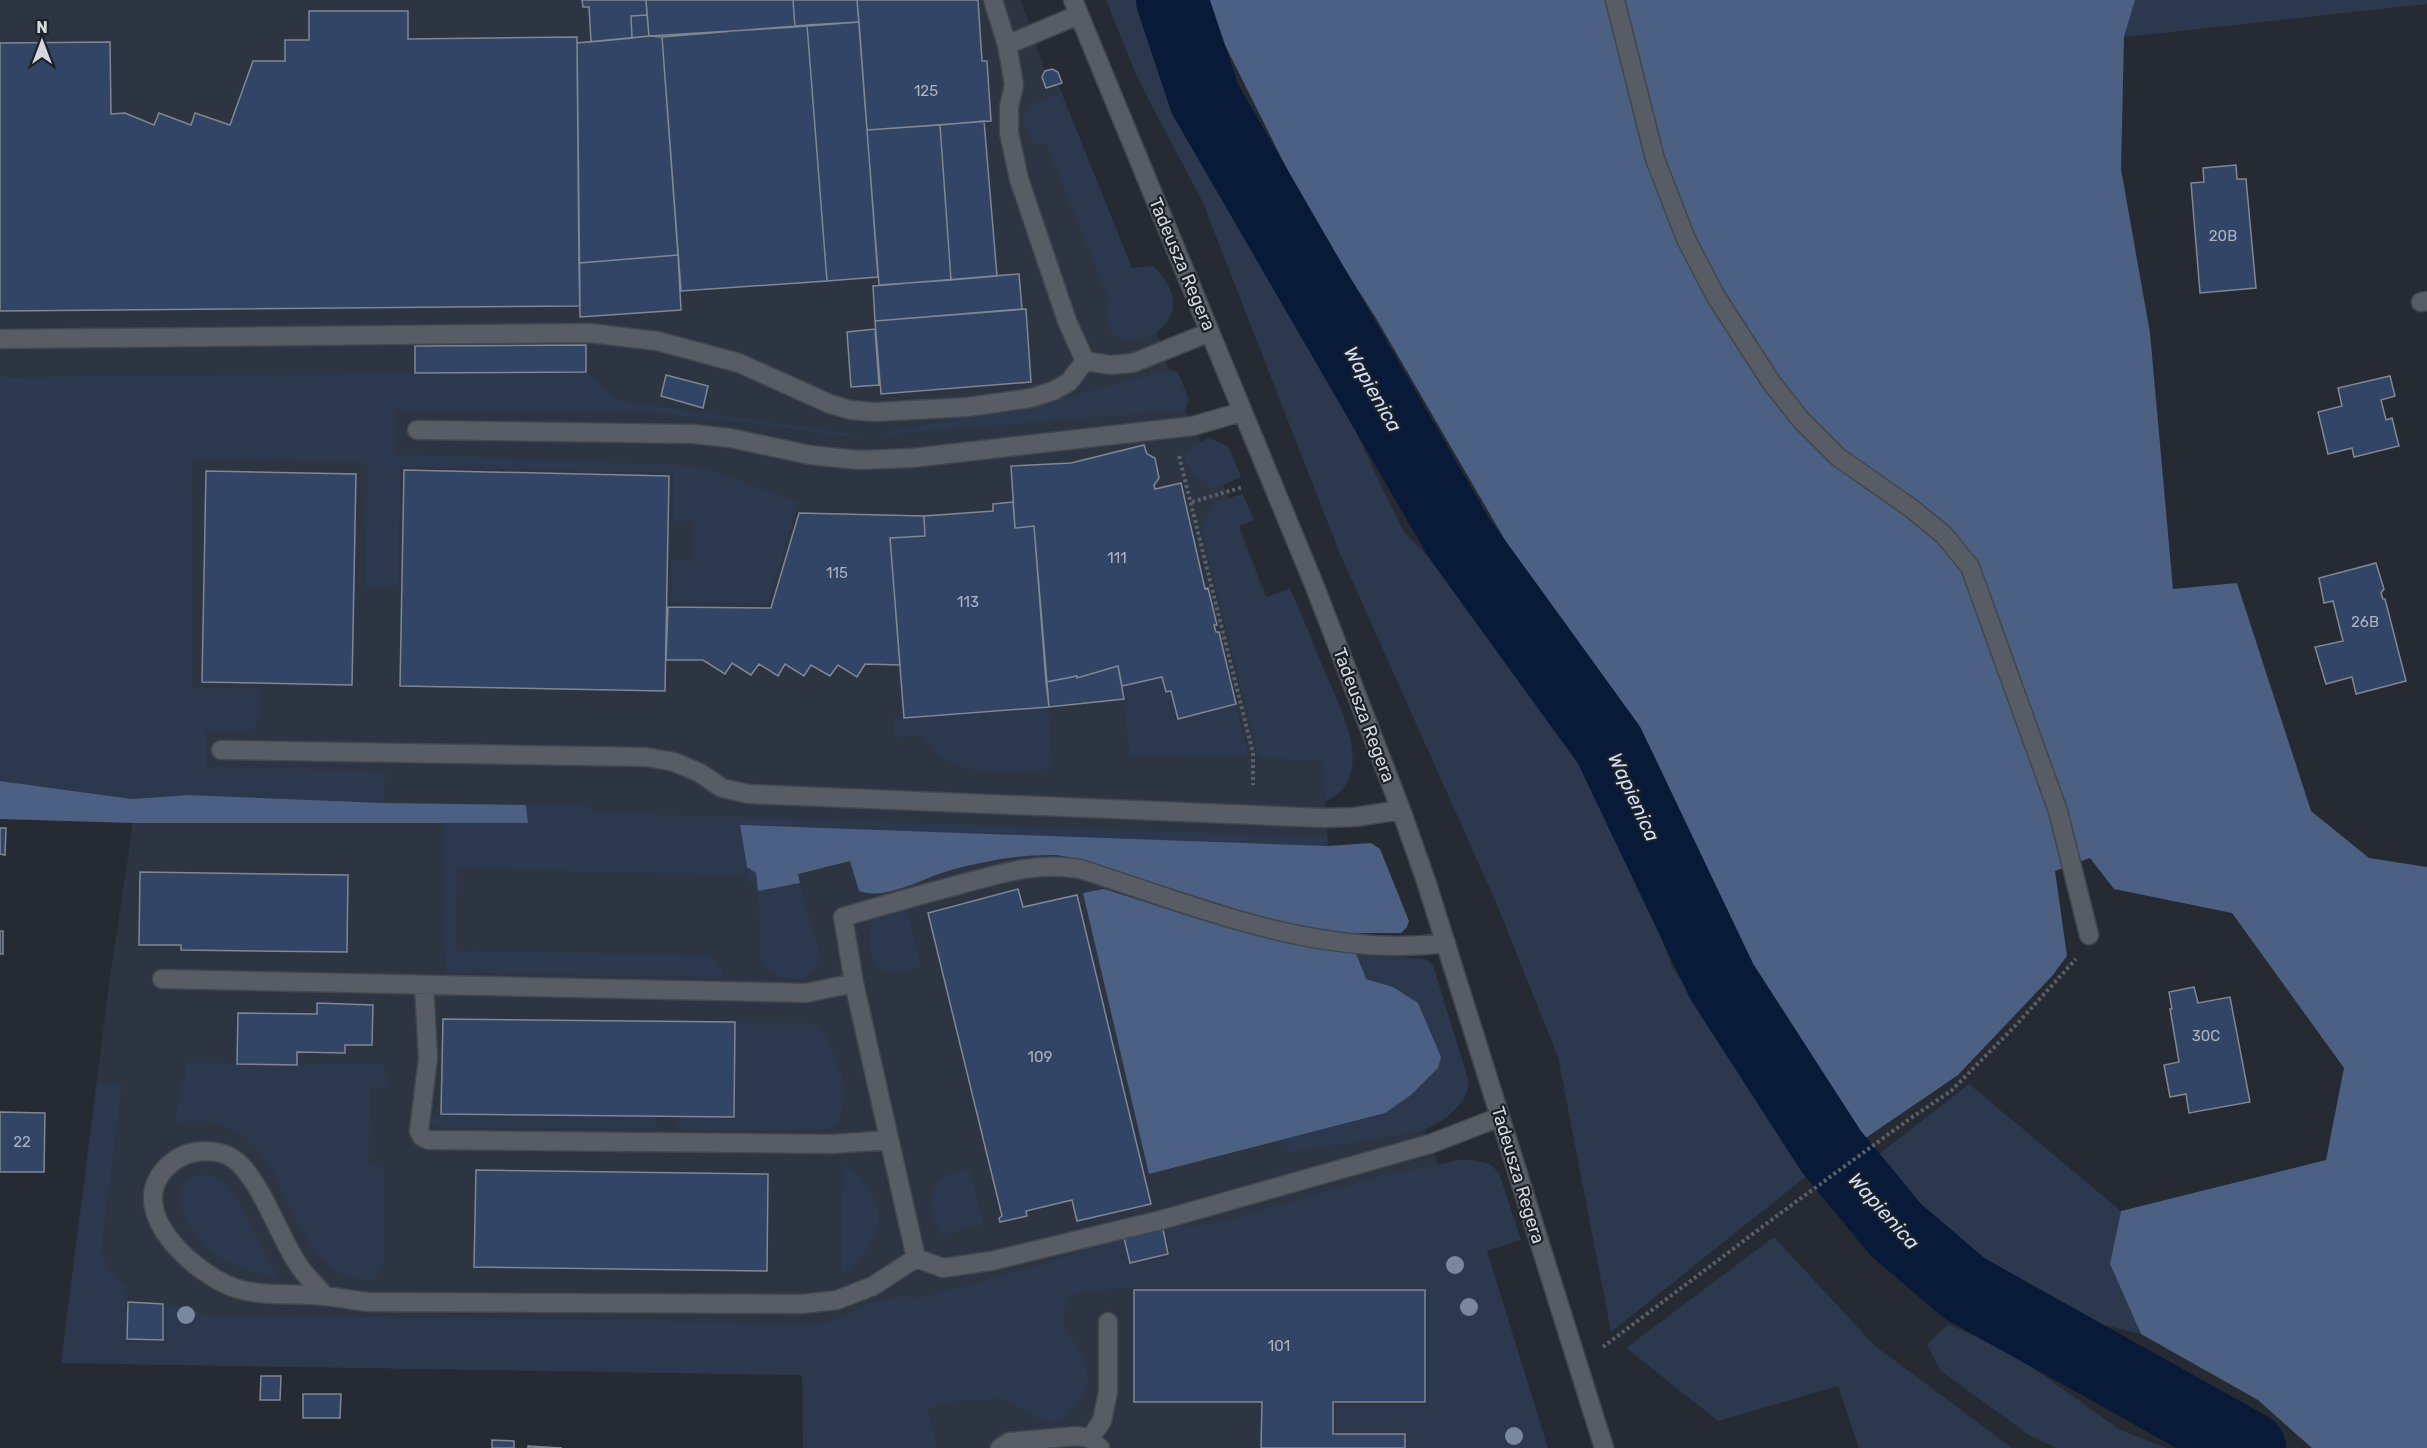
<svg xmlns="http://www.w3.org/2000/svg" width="2427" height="1448" font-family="Rubik,sans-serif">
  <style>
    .built { fill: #2d3543 }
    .green { fill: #2b384d }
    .forest { fill: #4c6083 }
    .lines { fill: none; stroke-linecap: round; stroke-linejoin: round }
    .river { stroke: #091a38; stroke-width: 72 }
    .building { fill: #324567; stroke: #818791; stroke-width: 1.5 }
    .minor-casing { stroke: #42474d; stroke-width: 21 }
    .path { stroke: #5b5f67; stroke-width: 4; stroke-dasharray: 3 3; stroke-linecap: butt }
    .minor { stroke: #575c65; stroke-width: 18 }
    .tree { fill: #79879f }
    .labels { text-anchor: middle; stroke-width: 4.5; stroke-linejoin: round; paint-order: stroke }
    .number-label { font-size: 15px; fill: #acb2c0 }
    .street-label { font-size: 18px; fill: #d4d7dd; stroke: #1d2229 }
    .water-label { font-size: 20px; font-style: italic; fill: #d0dff7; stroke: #1d2229 }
  </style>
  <rect width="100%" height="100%" fill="#262b33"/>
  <!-- built -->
  <path class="built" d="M0 0H1021L1045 71 1052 69 1058 72 1062 83 1054 86 1128 270 1138 273 1169 370 1178 372 1189 400 1185 411 1223 484 1321 738 1328 846 1349 933 1468 1242 1539 1448H919L803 1375 61 1363 108 991 133 823H187L192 376 0 377Z"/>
  <!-- green -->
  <path class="green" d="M1106 0H1142L1186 102 1273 250 1375 473 1404 532 1500 631 1618 826 1673 969 1819 1166 1611 1332 1558 1057 1495 900 1338 549 1203 203 1137 77Z
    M2135 0H2427V4L2124 37Z
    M1058 84 1132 268 1153 266C1222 330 1089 379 1108 298L1046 143 1035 144C1026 134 1018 117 1031 105 1037 100 1050 98 1058 95L1054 85Z
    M1169 370 1178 372 1189 400 1185 410 867 436H840L741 422 643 412 396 410 395 454 678 465 705 468 798 502 768 604 671 602V560H693V522L673 521 674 473 400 467 398 586H366L367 463 192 459V687L260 689C260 703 263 722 250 730H207L206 767 385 771 384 803 188 795 132 799 0 781V377L586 372 616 400 867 436 1071 396Z
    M1208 438 1228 446 1241 476 1240 478 1215 488 1211 487C1200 478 1182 469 1185 453Z
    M1243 494 1254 520 1238 527 1265 598 1290 588C1302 615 1313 642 1324 670 1340 707 1379 777 1325 802L1322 760 1259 758 1201 528 1215 502Z
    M1162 677 1166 691H1171L1178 719 1236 704 1248 757 1130 756 1122 686Z
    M1049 707 1052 769C1009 771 943 783 923 734L894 738 893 717 904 718Z
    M526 805 590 806V812L1327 837 1328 846 740 825 747 867 756 873 758 891 800 883 820 954C814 989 781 983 761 963L758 891 744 875 457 868 456 951 707 955C718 961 721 965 723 977L445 973 444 823H528Z
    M906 906 921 967C910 970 895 976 884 971 868 963 864 930 876 917 884 909 896 909 906 906Z
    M1356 953 1426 959 1433 965 1468 1079V1089L1462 1102 1446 1118 1424 1131 1293 1152 1277 1141 1385 1113 1393 987 1366 979Z
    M735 1022 812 1023 826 1035 842 1075 845 1098 838 1121 825 1130H679L678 1117H734Z
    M187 1062 297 1065 382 1063 389 1087H370L369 1165 384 1167V1263L374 1279C327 1286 299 1229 283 1194 279 1185 275 1174 269 1165 257 1147 242 1133 221 1125 207 1119 190 1122 175 1123L181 1085 185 1080Z
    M97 1083 122 1084 101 1252 111 1274 125 1285V1342L166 1343V1304L213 1316 531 1318 801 1324 830 1322 871 1303 902 1296 919 1298 995 1278 1123 1238 1130 1265 1171 1256 1166 1228 1213 1224 1381 1176 1459 1160H1473L1490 1164 1499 1173 1521 1240 1487 1251 1548 1448H1406V1432L1335 1431 1336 1405H1426V1288L1134 1287 1080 1292 1068 1299 1063 1316V1328L1084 1356 1088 1383 1086 1391 1064 1419 1053 1422 1041 1420 1003 1398 956 1401 927 1408 937 1448H803L802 1375 61 1363Z
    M1969 1084 2121 1211 2110 1264 2141 1334 2045 1310 1945 1256 1861 1168Z
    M434 1114 656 1117V1129L439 1127 432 1125 431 1119Z
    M843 1163C893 1198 888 1241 841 1275Z
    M969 1168 983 1224 943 1235C919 1202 930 1176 969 1168Z
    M209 1175 224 1182 236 1197 278 1278C256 1272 232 1267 213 1253 195 1240 160 1190 195 1176 199 1175 205 1175 209 1175Z
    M1774 1237 1875 1346 2012 1448H1859L1838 1386 1718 1421 1626 1348Z
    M1948 1324 2013 1354 2120 1430 2166 1448H2057L2029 1435 1941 1371 1927 1345Z"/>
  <!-- forest -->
  <path class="forest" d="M1208 0H2135L2124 37 2121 169 2150 333 2173 589 2237 583 2311 811 2369 858 2427 867V1448H2312L2258 1400 2141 1334 2110 1264 2121 1211 2326 1160 2344 1068 2232 913 2114 889 2090 858 2055 871 2067 956 2052 976 1958 1075 1848 1150 1767 1007 1683 837 1620 718 1512 552 1376 318 1308 211 1221 37Z
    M0 781 132 799 188 795 384 803 526 805 528 823H133L0 819Z
    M740 825 1328 846 1371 843 1380 849 1409 921 1407 927 1401 933H1327L1287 925 1087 862C1077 860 1066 856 1056 855 1021 854 985 861 951 870 925 877 886 901 859 891L850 861 798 874 800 883 758 891 756 873 747 867Z
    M1104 889C1189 915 1267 946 1356 953L1366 979 1393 987 1418 1003 1441 1057 1438 1068 1411 1095 1385 1113 1149 1174 1083 893Z"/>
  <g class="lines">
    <!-- river -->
    <path class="river" d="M1172 0 1205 99 1459 538 1609 745 1722 982 1831 1151 1896 1230 1964 1288 2250 1448"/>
  </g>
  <!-- building -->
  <path class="building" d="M582 0H646L647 15 631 16 632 38 591 42 589 7H583Z
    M646 0H793L795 27 649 36Z
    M793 0H857L859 22 795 27Z
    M857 0H978L982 61H987L991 121 867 130Z
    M309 11H408V39L577 37 580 306 0 311V43L110 42 111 114 125 113 154 125 159 113 191 125 195 113 230 125 253 61H285V40H309Z
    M647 15 649 36 632 38 631 16Z
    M859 22 878 277 827 281 807 25Z
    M807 25 827 281 681 291 662 37Z
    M649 36 662 37 678 255 579 263 577 43Z
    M1052 69 1058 72 1062 83 1046 88 1042 77 1045 71Z
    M984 121 997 276 951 280 940 125Z
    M940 125 951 280 879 285 867 130Z
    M2236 165 2237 179H2246L2256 288 2200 293 2191 183 2204 182 2203 168Z
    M678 255 681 310 580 317 579 263Z
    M1019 274 1022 309 875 321 873 286Z
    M1026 309 1031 382 881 394 875 321Z
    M875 329 879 385 851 387 847 332Z
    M586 345V372L415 373V346Z
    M666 375 708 386 703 408 661 396Z
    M2390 376 2395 396 2381 400 2386 420 2392 418 2399 446 2354 457 2352 448 2328 454 2318 412 2342 406 2338 388Z
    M1144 445 1147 454 1155 458 1159 478 1154 485 1155 489 1181 483 1205 589 1208 588 1217 625H1214L1216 632H1219L1236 704 1178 719 1171 691 1166 692 1162 677 1122 686 1118 666 1077 678V676L1046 682 1034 526 1015 528 1011 466 1071 463Z
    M404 470 669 476 665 691 400 686Z
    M206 471 356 474 352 685 202 682Z
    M1013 502 1015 528 1034 526 1049 707 904 718 890 538 925 536 924 516 993 511V504Z
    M799 513 924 516 925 536 890 538 900 665 865 664 857 677 838 665 830 676 811 665 804 676 785 664 778 676 759 664 751 675 732 663 725 674 703 660H666L668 607 771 608Z
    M2376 563 2384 589 2381 593 2383 599H2385L2406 681 2356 694 2352 677 2326 684 2315 647 2343 641 2333 601 2324 603 2319 578Z
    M1118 666 1124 699 1049 707 1046 682 1077 676V678Z
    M0 828H6L5 855 0 854Z
    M140 872 348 875 347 952 181 950V945H139Z
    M1018 889 1023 907 1077 895 1151 1204 1077 1221 1072 1200 1026 1211 1027 1216 1000 1222 999 1218 1002 1216 928 913Z
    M0 931H3V954H0Z
    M2194 987 2198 1003 2230 997 2250 1102 2189 1113 2186 1094 2170 1097 2164 1065 2179 1062 2170 1009H2172L2169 992Z
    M317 1003 373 1005 372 1045H345V1053L297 1052V1065L237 1064 238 1013 317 1014Z
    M443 1019 735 1022 734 1117 441 1114Z
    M0 1112 45 1113 44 1172H0Z
    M476 1170 768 1174 767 1271 474 1267Z
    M1163 1229 1168 1254 1130 1263 1124 1238Z
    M1134 1290H1425V1402H1333V1434H1405V1448H1261L1262 1402H1134Z
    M128 1302 163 1304V1340L127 1339Z
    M261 1376H281L280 1400H260Z
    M303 1394H341L340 1418H303Z
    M492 1440 514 1441V1448H492Z
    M528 1446 562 1448H528Z"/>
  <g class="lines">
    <defs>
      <path id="minor" d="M993 0 1007 45 1014 85 1009 107V133L1019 179 1067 321 1085 361
        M1073 0 1315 587 1401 810 1426 881 1604 1448
        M1615 0 1655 159 1686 239 1715 295 1771 382 1801 420 1838 457 1911 508 1944 535 1970 567 2058 811 2089 935
        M1007 45 1078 15
        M2421 302 2427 301
        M0 339 590 333 657 341 739 363 830 404 850 410 875 412 968 407 1031 398 1053 391 1069 382 1085 361 1110 365 1133 363 1210 332
        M417 430 693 434 730 438 810 455 859 460 912 458 1193 426 1241 412
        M221 750 646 757 674 762 700 773 722 788 749 794 1326 818 1355 817 1401 810
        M1446 943C1319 959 1199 907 1080 869 1034 862 1003 873 958 885 919 895 881 906 843 917L854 983 916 1258 943 1268 991 1261 1161 1220 1430 1144 1500 1117
        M162 979 806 993 854 983
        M424 985 428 1058 419 1131 422 1137 429 1140 833 1144 889 1140
        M325 1296C316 1285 303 1274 296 1261 279 1235 259 1178 235 1160 225 1152 209 1150 196 1152 183 1154 174 1159 165 1169 124 1213 198 1277 238 1289 266 1297 296 1293 324 1296 339 1297 354 1301 369 1302L802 1304 837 1300 873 1286 916 1258
        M1090 1438 1102 1421 1108 1392V1322
        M1000 1448 1009 1442 1076 1436 1090 1438 1100 1448"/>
    </defs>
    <!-- minor casing -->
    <use href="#minor" class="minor-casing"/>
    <!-- path -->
    <path class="path" d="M1179 456 1253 753V785
      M1192 502 1243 487
      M1603 1347 1778 1215 1908 1120 1951 1091 2016 1025 2076 959"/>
    <!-- minor -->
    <use href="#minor" class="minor"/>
  </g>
  <!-- trees -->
  <g class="tree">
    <circle cx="1455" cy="1265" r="9"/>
    <circle cx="1469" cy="1307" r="9"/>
    <circle cx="186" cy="1315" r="9"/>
    <circle cx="1514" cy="1436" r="9"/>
  </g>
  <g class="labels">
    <!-- number labels -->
    <g class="number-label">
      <text x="926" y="96">125</text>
      <text x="2223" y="241">20B</text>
      <text x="1117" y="563">111</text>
      <text x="837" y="578">115</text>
      <text x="968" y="607">113</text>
      <text x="2365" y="627">26B</text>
      <text x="2206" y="1041">30C</text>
      <text x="1040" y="1062">109</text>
      <text x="22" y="1147">22</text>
      <text x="1279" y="1351">101</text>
    </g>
    <!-- street labels -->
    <g class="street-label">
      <text transform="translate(1182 264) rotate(67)" y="6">Tadeusza Regera</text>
      <text transform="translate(1364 715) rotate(69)" y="6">Tadeusza Regera</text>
      <text transform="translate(1518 1175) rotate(73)" y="6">Tadeusza Regera</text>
    </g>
    <!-- water labels -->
    <g class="water-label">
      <text transform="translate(1373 389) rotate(60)" y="7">Wapienica</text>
      <text transform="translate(1634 797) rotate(65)" y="7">Wapienica</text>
      <text transform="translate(1884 1211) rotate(48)" y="7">Wapienica</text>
    </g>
  </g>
  <!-- north arrow -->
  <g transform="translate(42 42)" stroke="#1d2229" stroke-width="4.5" paint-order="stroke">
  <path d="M0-4.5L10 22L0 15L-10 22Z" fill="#d4d7dd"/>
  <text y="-9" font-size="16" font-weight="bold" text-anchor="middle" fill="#d4d7dd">N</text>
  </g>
</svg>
